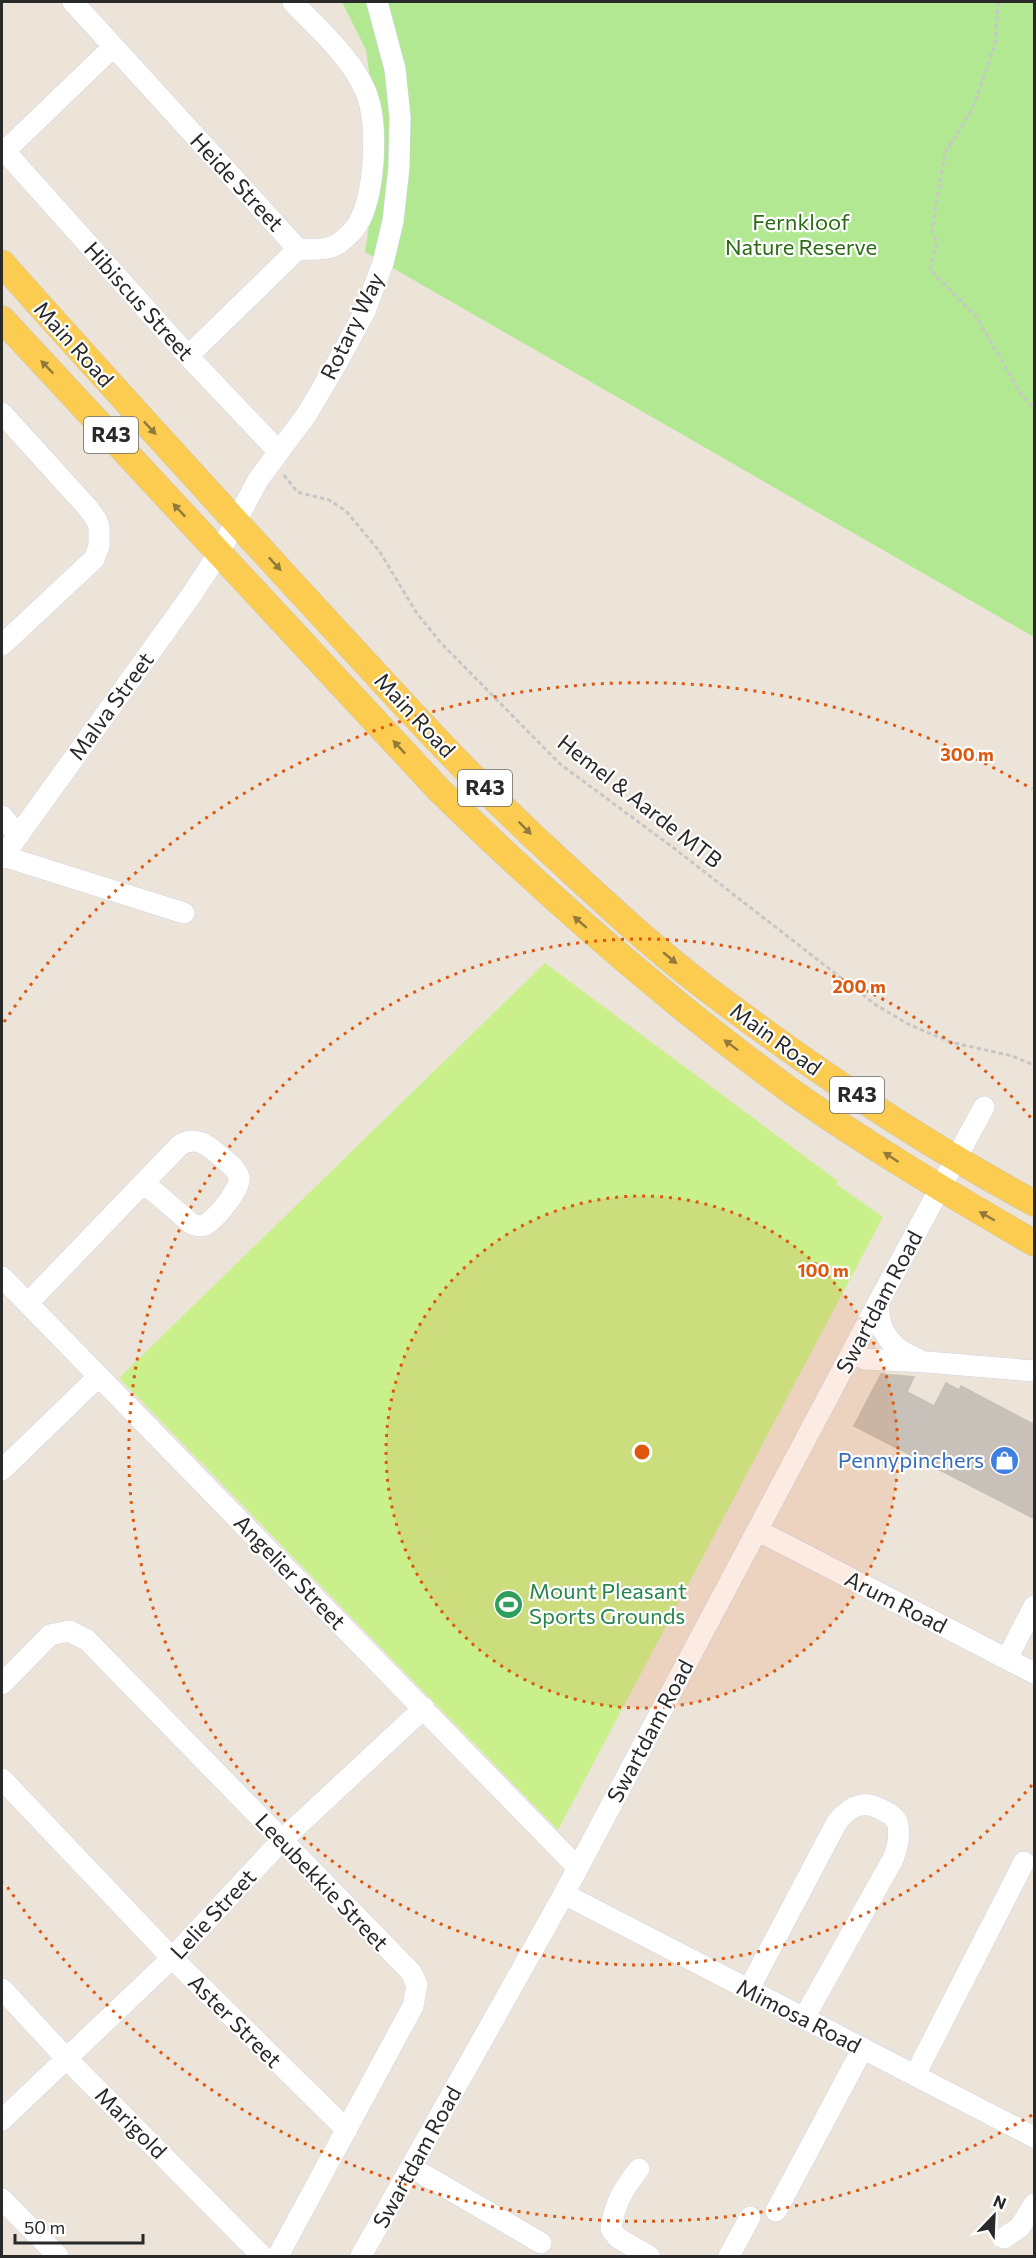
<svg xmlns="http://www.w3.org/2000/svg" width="1036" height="2258" font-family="Commissioner,sans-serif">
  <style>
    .green { fill: #b2e891 }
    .pitch { fill: #caf08c }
    .building { fill: #c8c1b9; stroke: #c8c0b3; stroke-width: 1.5 }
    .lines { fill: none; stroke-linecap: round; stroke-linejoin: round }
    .minor-casing { stroke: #cfd3e3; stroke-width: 22 }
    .major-casing { stroke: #c7c7c7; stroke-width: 27 }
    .path { stroke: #c7c7c7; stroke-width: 3; stroke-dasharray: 4.5 3; stroke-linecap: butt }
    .minor { stroke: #fff; stroke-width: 21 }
    .major { stroke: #fbcc50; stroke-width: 26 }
    .oneway { fill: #927a3c }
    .ring { fill: none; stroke: #de570d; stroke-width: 3; stroke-dasharray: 3 6 }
    .labels { text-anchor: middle; stroke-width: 4.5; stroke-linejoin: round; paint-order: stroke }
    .shield { fill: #fff; stroke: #696969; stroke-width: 1.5 }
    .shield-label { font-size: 21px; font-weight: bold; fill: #292929 }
    .street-label { font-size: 22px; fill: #292929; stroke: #fff }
    .park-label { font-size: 22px; fill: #2a6b14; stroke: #fff }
    .shop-label { font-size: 22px; fill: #366cbe; stroke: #fff; text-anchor: end }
    .leisure-label { font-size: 22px; fill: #27864d; stroke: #fff; text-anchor: start }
    .centre { fill: #de570d; stroke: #fff; stroke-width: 3 }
    .ring-label { font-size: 18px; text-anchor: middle; font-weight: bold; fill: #de570d; stroke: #fff; stroke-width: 4.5; stroke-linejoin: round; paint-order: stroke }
  </style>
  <rect width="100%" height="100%" fill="#ede4d9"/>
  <!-- green -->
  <path class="green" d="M342 2H1034V637L365 252 380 152 366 50Z"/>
  <!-- pitch -->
  <path class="pitch" d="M545 963 838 1181 836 1184 883 1217 558 1830 119 1378Z"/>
  <!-- building -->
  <path class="building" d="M881 1374 914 1377 907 1392 934 1406 946 1383 959 1390 961 1386 1035 1425V1519L854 1426Z"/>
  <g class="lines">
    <defs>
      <path id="minor" d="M73 2 298 249 188 356
        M293 2C318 29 350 56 365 90 379 122 375 189 360 220 356 229 346 238 338 244 326 251 312 249 298 249
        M2 148 188 356 279 452
        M5 151 113 47
        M2 413 88 508 96 519 99 527V546L94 559 2 645
        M2 816 17 834
        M3 856 184 913
        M2 858 190 597 219 553 258 480 307 414 337 363 365 311 383 263 393 221 399 167 400 117 395 69 377 2
        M2 1277 578 1868
        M879 1301C876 1330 891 1349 918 1359
        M28 1303 179 1146C196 1133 211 1148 224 1159 229 1164 237 1169 239 1177 242 1188 215 1220 205 1225 201 1227 196 1225 192 1224L144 1183
        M852 1352 865 1359 927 1362 1034 1371
        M2 1470 99 1376
        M757 1530 1034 1673
        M1007 1659 1034 1606
        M2 1684 50 1635 69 1631 87 1640 411 1972 417 1985 413 2006 278 2256
        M2 1779 172 1958 347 2130
        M564 1894 1034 2137
        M2 1989 67 2059 262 2256
        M749 1989 837 1822C852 1804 865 1799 886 1812 892 1815 897 1819 898 1826 900 1837 897 1849 893 1859L804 2018
        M915 2075 1024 1862
        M2 2120 172 1958 281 1841 424 1708
        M411 2167 541 2243
        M639 2169C624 2188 614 2204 611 2229L618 2238 649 2256
        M2 2199 58 2256
        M776 2211 863 2048
        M1004 2238 1020 2227 1034 2204
        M361 2256 564 1894 879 1301 984 1107
        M729 2256 750 2217"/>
      <path id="major" d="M2 263C97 370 194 476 291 582 371 668 449 757 534 837 592 891 652 948 715 995 817 1072 923 1143 1034 1203
        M2 319 439 790C551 899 668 1002 795 1094 872 1148 953 1196 1034 1243"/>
    </defs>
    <!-- minor casing -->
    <use href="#minor" class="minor-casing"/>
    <!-- major casing -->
    <use href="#major" class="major-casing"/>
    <!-- path -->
    <path class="path" d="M998 2 995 45 972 110 945 153 932 230 937 243 930 270 976 316 1019 391 1034 408
      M284 475 297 492 329 500 346 511 380 552 416 612 441 643 560 764 675 849 876 1005 908 1024 950 1042 1012 1056 1034 1065"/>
    <!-- minor -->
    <use href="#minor" class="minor"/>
    <!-- major -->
    <use href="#major" class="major"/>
  </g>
  <!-- one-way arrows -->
  <defs><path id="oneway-solid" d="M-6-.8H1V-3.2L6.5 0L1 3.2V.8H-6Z" transform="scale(1.5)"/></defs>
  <g class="oneway">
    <use href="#oneway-solid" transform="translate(47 367) rotate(-134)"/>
    <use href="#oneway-solid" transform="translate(150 428) rotate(47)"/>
    <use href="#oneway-solid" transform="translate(179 510) rotate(-133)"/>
    <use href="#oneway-solid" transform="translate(275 564) rotate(47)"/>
    <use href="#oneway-solid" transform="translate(399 747) rotate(-133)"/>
    <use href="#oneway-solid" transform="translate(525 828) rotate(45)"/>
    <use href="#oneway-solid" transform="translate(580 922) rotate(-139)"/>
    <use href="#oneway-solid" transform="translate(670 958) rotate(40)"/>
    <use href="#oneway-solid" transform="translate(731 1045) rotate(-143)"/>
    <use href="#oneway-solid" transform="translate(891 1157) rotate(-147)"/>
    <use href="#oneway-solid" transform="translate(987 1216) rotate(-150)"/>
  </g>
  <!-- distance rings -->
  <circle cx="642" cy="1452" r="256" fill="#de570d" fill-opacity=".12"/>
  <g class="ring">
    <circle cx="642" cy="1452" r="256"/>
    <path d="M1032 1785A513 513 0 1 1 1032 1119"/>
    <path d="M1032 2115A769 769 0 0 1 4 1882M4 1022A769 769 0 0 1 1032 789"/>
  </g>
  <!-- icons -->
  <defs>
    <symbol id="shop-disc" viewBox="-11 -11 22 22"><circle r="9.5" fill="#3f7fe0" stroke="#fff"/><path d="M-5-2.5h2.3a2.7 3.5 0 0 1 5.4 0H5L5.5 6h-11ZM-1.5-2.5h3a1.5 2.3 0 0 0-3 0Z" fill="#fff"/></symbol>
    <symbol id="stadium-disc" viewBox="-11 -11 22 22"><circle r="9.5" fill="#2e9e5b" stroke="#fff"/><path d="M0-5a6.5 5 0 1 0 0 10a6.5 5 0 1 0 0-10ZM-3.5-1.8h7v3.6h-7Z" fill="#fff"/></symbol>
  </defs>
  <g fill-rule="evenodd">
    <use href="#shop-disc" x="988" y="1444" width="33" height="33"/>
    <use href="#stadium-disc" x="492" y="1588" width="33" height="33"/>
  </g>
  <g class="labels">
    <!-- shield labels -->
    <g class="shield">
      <rect x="84" y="417" width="54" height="36" rx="4.5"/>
      <rect x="458" y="770" width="54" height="36" rx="4.5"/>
      <rect x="830" y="1077" width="54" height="36" rx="4.5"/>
    </g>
    <g class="shield-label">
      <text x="111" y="442">R43</text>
      <text x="485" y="795">R43</text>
      <text x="857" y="1102">R43</text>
    </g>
    <!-- street labels -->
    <g class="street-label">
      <text transform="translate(237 182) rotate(47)" y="8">Heide Street</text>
      <text transform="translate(139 301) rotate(48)" y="8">Hibiscus Street</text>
      <text transform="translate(352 326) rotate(-64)" y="8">Rotary Way</text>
      <text transform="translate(74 344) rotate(48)" y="8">Main Road</text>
      <text transform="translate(111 706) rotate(-54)" y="8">Malva Street</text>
      <text transform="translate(415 715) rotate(47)" y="8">Main Road</text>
      <text transform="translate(640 801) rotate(38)" y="8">Hemel &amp; Aarde MTB</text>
      <text transform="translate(776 1039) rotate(36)" y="8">Main Road</text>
      <text transform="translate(879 1302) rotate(-62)" y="8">Swartdam Road</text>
      <text transform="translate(290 1572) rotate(46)" y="8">Angelier Street</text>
      <text transform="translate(896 1602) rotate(27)" y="8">Arum Road</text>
      <text transform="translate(650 1731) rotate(-62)" y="8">Swartdam Road</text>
      <text transform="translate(322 1882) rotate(46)" y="8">Leeubekkie Street</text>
      <text transform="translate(213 1914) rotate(-47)" y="8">Lelie Street</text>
      <text transform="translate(799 2016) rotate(27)" y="8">Mimosa Road</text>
      <text transform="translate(235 2021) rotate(45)" y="8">Aster Street</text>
      <text transform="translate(131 2123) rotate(45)" y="8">Marigold</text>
      <text transform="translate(417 2157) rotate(-61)" y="8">Swartdam Road</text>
    </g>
    <!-- park labels -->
    <g class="park-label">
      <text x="801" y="230">Fernkloof<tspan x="801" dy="25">Nature Reserve</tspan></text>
    </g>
    <!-- shop labels -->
    <g class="shop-label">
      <text x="984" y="1468">Pennypinchers</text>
    </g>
    <!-- leisure labels -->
    <g class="leisure-label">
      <text x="529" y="1599">Mount Pleasant<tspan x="529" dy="25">Sports Grounds</tspan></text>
    </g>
  </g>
  <circle cx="642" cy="1452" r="9" class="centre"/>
  <g class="ring-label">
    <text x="967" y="761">300 m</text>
    <text x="859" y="993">200 m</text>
    <text x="823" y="1277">100 m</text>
  </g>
  <!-- border -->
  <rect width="1036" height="2258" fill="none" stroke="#292929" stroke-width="6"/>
  <!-- north arrow -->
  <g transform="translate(994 2216) rotate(23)" stroke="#ffffff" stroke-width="4.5" paint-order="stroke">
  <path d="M0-4.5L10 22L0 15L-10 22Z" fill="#292929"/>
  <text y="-9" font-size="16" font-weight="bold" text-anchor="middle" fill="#292929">N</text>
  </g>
  <!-- scale -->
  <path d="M15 2234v9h128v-9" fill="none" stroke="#292929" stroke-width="3"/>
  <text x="24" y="2234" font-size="18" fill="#292929" stroke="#ffffff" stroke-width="4.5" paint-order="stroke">50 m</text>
</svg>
